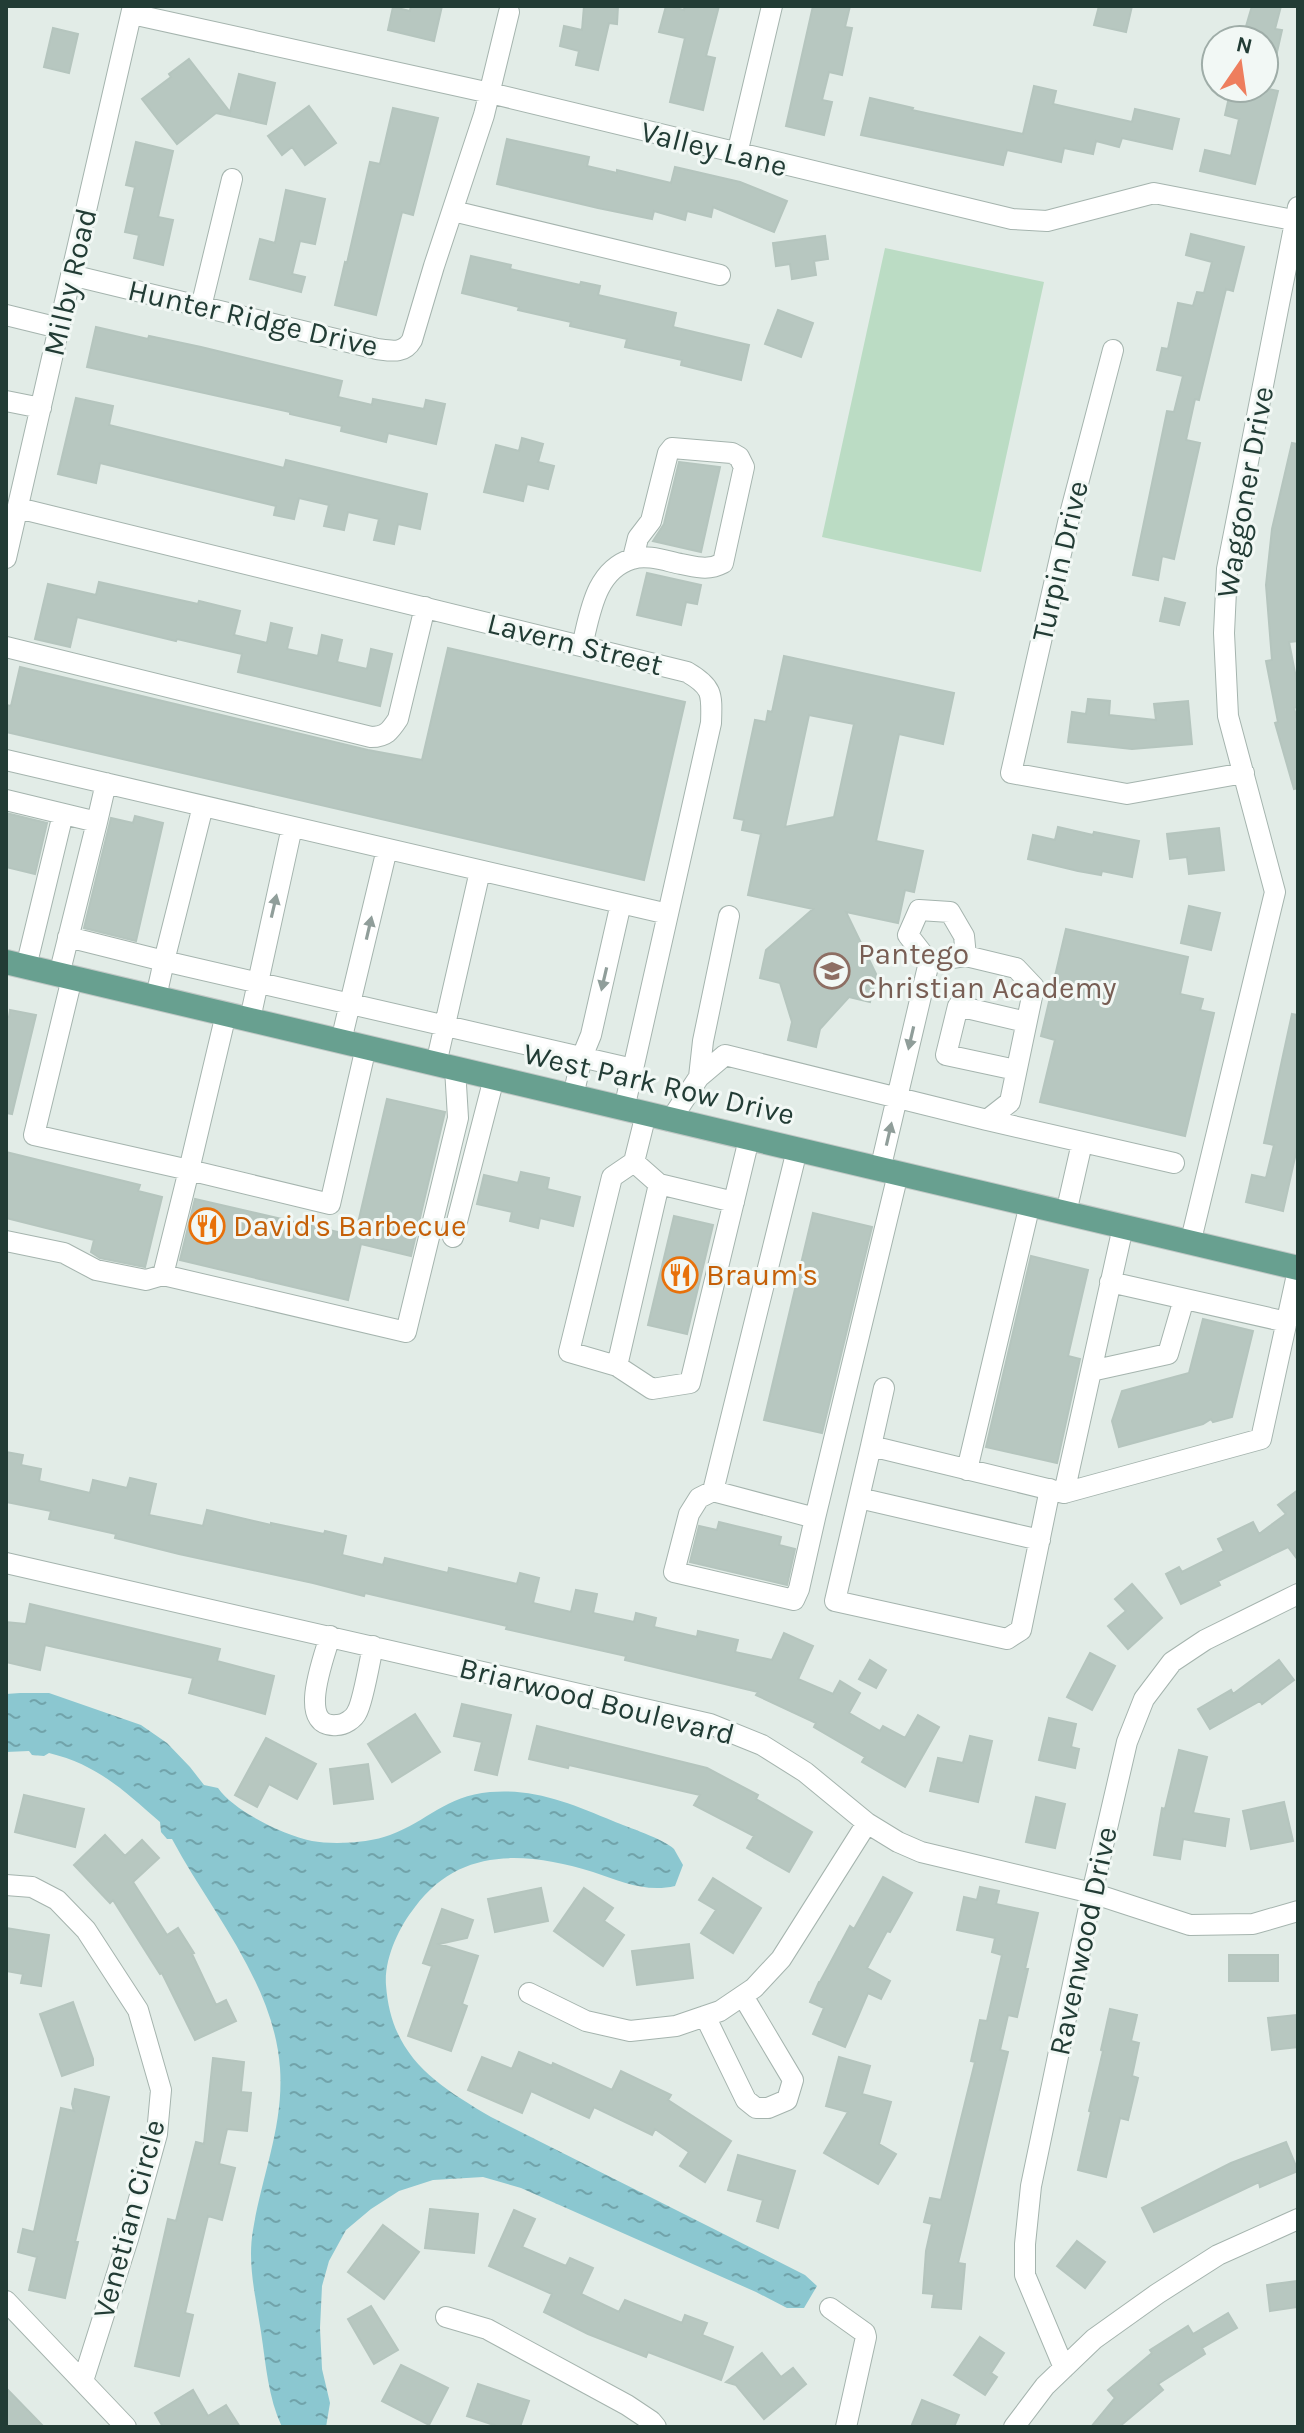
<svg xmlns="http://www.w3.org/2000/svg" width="1304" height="2433" font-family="Karla,sans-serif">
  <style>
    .grass { fill: #bbdcc4 }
    .water { fill: url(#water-ripples) }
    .building { fill: #b7c7c0; stroke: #b5c5be; stroke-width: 2; fill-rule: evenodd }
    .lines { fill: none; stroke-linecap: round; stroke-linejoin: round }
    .minor-casing { stroke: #a5b4ae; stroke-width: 22 }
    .major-casing { stroke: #c1c8c6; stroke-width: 26 }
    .minor { stroke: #fff; stroke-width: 20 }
    .major { stroke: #68a090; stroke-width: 24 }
    .oneway { fill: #909e9a }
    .labels { text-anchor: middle; stroke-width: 6; stroke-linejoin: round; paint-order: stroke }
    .street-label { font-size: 30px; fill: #223c35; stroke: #f2f8f5 }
    .education-label { font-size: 30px; fill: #785e54; stroke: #f2f8f5; text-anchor: start }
    .food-label { font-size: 30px; fill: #c56008; stroke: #f2f8f5; text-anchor: start }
  </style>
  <defs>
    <pattern id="water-ripples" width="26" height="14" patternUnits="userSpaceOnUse" patternTransform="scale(2)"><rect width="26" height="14" fill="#8bc7d0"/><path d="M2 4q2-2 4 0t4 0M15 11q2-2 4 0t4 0" fill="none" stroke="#71a3aa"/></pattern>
  </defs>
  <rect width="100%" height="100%" fill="#e2ece7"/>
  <!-- grass -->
  <path class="grass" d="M885 248 1044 282 981 572 822 537Z"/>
  <!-- water -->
  <path class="water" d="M20 1693H49L141 1725 167 1743 190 1767 204 1785 218 1788C234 1811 283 1835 312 1841 333 1845 370 1843 390 1835 428 1821 445 1796 490 1792 534 1788 573 1804 613 1821 627 1827 664 1839 674 1849 677 1854 680 1860 683 1865L675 1886C646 1893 620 1881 593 1872 527 1852 460 1846 415 1907 399 1927 384 1959 386 1985 391 2056 435 2084 491 2117L805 2275 817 2286 804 2308H787L756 2292 521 2188 483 2177 433 2180 399 2191 371 2209 346 2230 329 2261 322 2286 320 2328 322 2369 330 2403 326 2427H282C268 2397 266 2365 261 2332 256 2298 247 2264 253 2230 262 2175 284 2125 280 2068 274 1983 211 1912 172 1839H167L161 1832 160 1822C123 1790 98 1765 49 1753L44 1756 32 1755 29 1751 6 1752V1694Z"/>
  <!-- building -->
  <path class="building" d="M411 6H442L434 41 388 30 393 7 410 11Z
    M584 6H618L617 24 609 23 598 70 576 65 579 51 560 46 564 26 582 30Z
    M666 6 684 10 685 6H719L706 56 715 58 703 110 670 102 685 38 659 32Z
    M813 6H850L845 27 852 28 842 75 829 72 822 100 832 102 824 135 786 126Z
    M1099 6H1132L1126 32 1094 25Z
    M1252 6H1281L1275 29 1282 30 1270 83H1264V40H1242Z
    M53 28 78 34 69 73 44 67Z
    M189 59 230 112 239 74 275 83 266 124 216 113 177 144 142 99 171 77 169 74Z
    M1034 86 1056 91 1053 104 1132 122 1135 109 1179 119 1172 149 1122 138 1119 147 1096 141 1093 154 1064 148 1061 162 1007 150 1003 165 861 135 870 98 913 108 912 110 1023 134Z
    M1231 88H1264L1278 91 1255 184 1200 171 1205 150 1231 156 1239 119 1225 115Z
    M309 106 336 143 305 165 292 147 282 155 268 136Z
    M393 108 438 118 413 215 402 212 376 315 335 305 345 262 347 263 370 162 380 164Z
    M507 139 589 157 587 166 617 173V170L671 183 675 167 740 182 787 201 774 232 713 207 711 217 687 211 685 220 654 211 652 219 598 208 497 184Z
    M136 142 173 151 158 217 173 220 163 265 134 258 139 235 125 232 135 187 126 185Z
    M286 190 325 199 315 244 300 241 292 274 305 277 301 292 250 279 260 239 275 243Z
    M1191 234 1244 247 1233 291 1226 289 1199 400 1195 399 1186 440 1200 443 1174 559 1162 556 1158 580 1133 575 1167 411 1174 412 1183 376 1157 370 1162 348 1168 349 1178 303 1193 306 1197 292 1204 293 1212 262 1186 255Z
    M825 236 828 259 814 261 816 275 792 279 790 264 776 266 773 243Z
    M471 256 511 265 510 269 580 285 581 282 600 286 598 295 676 313 673 327 749 345 741 380 681 365 682 360 625 347 627 339 570 326 571 322 518 310 519 307 462 293Z
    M778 310 813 323 801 357 765 344Z
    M96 327 148 339 149 336 201 347 342 381 338 397 372 405 373 399 424 409 426 400 445 404 436 444 388 433 386 442 341 431 342 426 290 414V412L87 367Z
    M76 398 113 406 109 425 284 468 286 460 427 494 420 529 398 524 394 544 374 540 379 519 348 512 344 530 324 526 329 505 299 498 294 519 274 515 276 506 100 463 96 483 58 474Z
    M522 438 543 444 538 462 554 466 548 489 527 484 523 501 484 492 496 445 519 451Z
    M1292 443 1298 444V641L1289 642 1298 688V707L1294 708 1298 723V788L1294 789 1275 723 1278 722 1266 661 1272 660 1266 585 1272 529Z
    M679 462 720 467 701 552 653 541 664 524Z
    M647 573 701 585 697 604 686 602 681 625 637 615Z
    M99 582 198 604 199 601 240 611 234 635 267 643 271 623 292 628 287 649 318 656 322 635 342 640 337 662 367 669 371 649 392 654 380 706 238 672 242 654 177 639 176 641 77 617 70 647 35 639 48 584 96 595Z
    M1165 598 1185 603 1179 625 1160 621Z
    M448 648 685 702 644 880 6 732V705L11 706 20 667 368 750 422 760Z
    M784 656 954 693 943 744 899 734 876 841 923 851 914 892 905 890 898 923 846 912 876 974 870 1002 849 997 820 1029 816 1047 788 1040 792 1022 780 983 760 978 766 950 813 909 748 895 761 834 742 830 744 820 734 818 755 720 766 722 768 711 772 712ZM809 715 854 724 834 817 785 827Z
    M1088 699 1110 701 1109 715 1156 720 1154 704 1188 701 1192 744 1132 749 1068 742 1072 712 1086 714Z
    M6 813 47 823 35 874 6 867Z
    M135 816 163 823 136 941 84 928 111 818 133 823Z
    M1058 827 1093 835 1094 832 1139 841 1132 877 1102 871 1101 875 1078 871 1028 859 1033 835 1055 840Z
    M1219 828 1224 870 1189 874 1187 857 1170 859 1167 834Z
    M1189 906 1220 913 1211 950 1181 943Z
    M1066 929 1188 957 1180 994 1203 999 1200 1010 1214 1013 1185 1136 1040 1102 1055 1040 1041 1036Z
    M10 1010 36 1015 12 1114 6 1113V1017H9Z
    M1292 1014 1298 1015V1144L1283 1211 1246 1202 1252 1175 1266 1178 1274 1145 1264 1143Z
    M387 1099 445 1112 411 1256 361 1244 348 1300 180 1260 195 1199 355 1236Z
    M6 1152 140 1185 138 1191 162 1197 145 1267 100 1258 91 1252 94 1240 6 1218Z
    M521 1172 549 1178 547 1189 580 1197 573 1226 540 1218 538 1228 510 1221 512 1212 477 1204 484 1175 518 1183Z
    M813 1213 872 1227 822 1433 764 1420Z
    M674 1216 713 1225 687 1334 648 1325Z
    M1031 1256 1088 1270 1068 1356 1080 1359 1057 1463 986 1447Z
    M1203 1319 1253 1331 1232 1417 1213 1422 1211 1419 1203 1424 1119 1447 1112 1421 1122 1391 1189 1373Z
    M6 1452 23 1455 21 1465 41 1469 39 1481 90 1493 93 1480 127 1488 130 1478 156 1484 149 1515 203 1526 207 1510 271 1525V1523L324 1534 325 1531 346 1536 342 1555 383 1565 385 1558 448 1573 449 1568 517 1584 520 1573 539 1578 533 1603 571 1612 576 1590 597 1594 593 1613 634 1622 636 1613 656 1618 654 1627 697 1637 698 1631 738 1640 735 1652 772 1660 784 1633 813 1646 798 1679 833 1694 840 1681 860 1693 849 1713 880 1731 883 1726 905 1738 918 1715 939 1727 905 1787 862 1762 865 1757 814 1727 816 1723 756 1695 758 1692 625 1660 626 1656 506 1629 507 1626 365 1593 364 1596 313 1583 179 1554 115 1538 116 1534 49 1519 51 1511 6 1502Z
    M1298 1490V1560L1288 1547 1218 1581 1220 1585 1181 1604 1166 1574 1179 1567 1182 1572 1224 1551 1218 1539 1253 1522 1259 1534 1286 1514 1278 1505Z
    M719 1522 781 1537 779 1545 795 1549 787 1585 690 1562 699 1526 717 1530Z
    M1132 1584 1162 1618 1128 1649 1108 1626 1126 1611 1115 1599Z
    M30 1604 220 1649 217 1661 274 1676 265 1714 189 1693 193 1678 45 1645 40 1670 6 1662V1622L26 1624Z
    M1090 1653 1115 1666 1092 1710 1067 1697Z
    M870 1660 886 1670 876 1688 859 1679Z
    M1279 1660 1294 1680 1262 1704 1260 1701 1210 1729 1198 1709 1231 1690 1233 1694Z
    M462 1704 511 1715 497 1775 475 1770 482 1742 454 1736Z
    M415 1714 440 1752 392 1782 368 1744Z
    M1049 1718 1076 1724 1071 1747 1079 1749 1075 1768 1039 1760Z
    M537 1726 707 1768 758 1795 756 1799 812 1832 789 1872 747 1848 754 1836 694 1805 700 1795 569 1765 568 1768 529 1759Z
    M970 1736 992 1741 978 1802 930 1791 938 1758 963 1763Z
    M266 1738 316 1764 297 1799 269 1784 257 1807 235 1795Z
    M1179 1750 1207 1757 1193 1813 1229 1819 1225 1846 1183 1839 1180 1859 1154 1855 1162 1808 1165 1809Z
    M368 1764 373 1799 334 1804 330 1769Z
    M24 1795 84 1809 75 1847 15 1832Z
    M1036 1797 1065 1804 1055 1848 1026 1842Z
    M1284 1802 1293 1841 1251 1849 1243 1811Z
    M105 1835 125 1856 142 1840 159 1858 133 1882 167 1935 178 1928 194 1953 192 1954 216 2005 226 2000 236 2021 195 2040 162 1973 160 1974 113 1900 110 1903 74 1865Z
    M883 1877 912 1893 890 1932 887 1931 867 1968 890 1981 881 1999 868 1993 845 2047 813 2034 824 2008 810 2002 819 1982H820L850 1926 854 1929Z
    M713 1878 761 1908 733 1953 701 1933 716 1910 699 1900Z
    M980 1887 999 1891 996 1904 1038 1913 1025 1969H1028L1017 2017 1008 2015 1000 2050 1008 2052 958 2263 965 2264 961 2309 932 2307 934 2294 923 2293 926 2251 932 2224 924 2222 930 2198 941 2200 975 2062 971 2061 980 2020 987 2021 1002 1955 992 1952 995 1938 957 1930 964 1897 977 1900Z
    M541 1888 548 1921 495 1932 488 1899Z
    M584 1888 613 1908 604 1921 624 1935 603 1966 554 1931Z
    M442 1909 473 1920 467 1938 439 1944 478 1956 462 2004 467 2006 451 2051 408 2036 432 1966 423 1963Z
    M6 1928 49 1935 41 1986 21 1983 23 1974 6 1971Z
    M689 1944 693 1978 637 1985 632 1951Z
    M1229 1955H1278V1981H1229Z
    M73 2002 93 2059V2065L62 2076 40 2014Z
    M1110 2009 1137 2015 1131 2041 1139 2043 1132 2076 1138 2078 1128 2120 1120 2118 1106 2177 1078 2170 1091 2112 1089 2111 1103 2051 1101 2050Z
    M1296 2015 1298 2047 1272 2050 1268 2018Z
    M519 2052 552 2066 553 2063 612 2090 621 2071 671 2095 668 2100 731 2141 705 2182 680 2166 689 2152 655 2129 652 2135 594 2107 589 2118 531 2091 522 2113 468 2090 482 2057 512 2069Z
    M839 2057 870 2066 862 2094 891 2102 879 2144 896 2154 878 2184 824 2153 848 2112 826 2106Z
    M213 2058 244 2062 241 2092 251 2093 247 2131 227 2129 219 2164 235 2168 222 2220 208 2216 185 2313 193 2315 179 2376 135 2366 168 2219 176 2221 196 2142 204 2144Z
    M75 2089 109 2097 75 2242H78L65 2298 29 2290 37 2257 18 2252 23 2229 34 2232 61 2108 74 2111 72 2104Z
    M1286 2142 1298 2171 1260 2187 1259 2182 1154 2232 1142 2208 1231 2163Z
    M738 2155 795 2171 778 2228 757 2221 763 2200 728 2190Z
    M430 2209 478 2214 474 2253 425 2248Z
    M514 2210 535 2219 522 2247 566 2266 570 2258 593 2268 581 2294 619 2312 625 2300 682 2323 685 2315 707 2323 702 2335 733 2347 721 2380 648 2352 646 2357 588 2334 544 2312 552 2294 489 2266Z
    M383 2225 419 2252 384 2299 348 2272Z
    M1077 2241 1105 2262 1085 2288 1057 2266Z
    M1298 2281V2307L1270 2311 1267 2285Z
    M371 2306 398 2350 374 2364 348 2319Z
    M1228 2313 1237 2328 1202 2348 1205 2354 1158 2384 1163 2390 1119 2427H1091L1115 2398 1108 2390 1152 2353 1150 2350 1188 2326 1193 2334Z
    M980 2337 1004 2353 991 2373 997 2377 985 2395 954 2375Z
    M762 2353 781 2377 793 2368 806 2384 764 2419 736 2385 726 2382Z
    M401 2365 448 2388 429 2425 382 2401Z
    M478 2384 529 2401 520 2427H500L467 2416Z
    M6 2388 44 2427H6Z
    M193 2390 208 2416 226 2405 240 2427H163L155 2413Z
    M922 2400 959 2415 954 2427H911Z"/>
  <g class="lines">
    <defs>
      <path id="minor" d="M132 14 490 93 1012 219 1047 221 1154 193 1298 221
        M737 154 772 6
        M453 211 720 275
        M71 275 377 349C392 351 404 354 412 340L434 266 484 115 509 12
        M201 307 232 179
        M6 315 59 328
        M1113 350 1070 514 1011 773 1127 794 1244 773
        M6 401 41 408
        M18 508 687 672C713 687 712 694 711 723L624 1109
        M6 558 133 6
        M582 646C590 614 595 570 632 559 647 554 666 561 681 564 697 567 708 571 723 563L744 467 739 457 732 453 672 448 668 453 651 521 638 538 633 558
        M6 647 371 737C386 737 390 731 398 719L425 607
        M6 760 668 914
        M6 800 97 822 106 783
        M203 806 164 961 633 1069
        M68 937 164 961 156 997
        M26 967 63 814
        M59 975 97 822
        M72 978 34 1135 189 1170 226 1014
        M250 1019 292 827
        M341 1041 387 849
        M366 1047 330 1204 189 1170 163 1275 406 1332 458 1118 455 1068
        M436 1064 480 871
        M1016 1070 946 1055 958 1006 1026 1022
        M699 1077 703 1041 729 916
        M573 1096 582 1057 591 1035 621 903
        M646 1114 634 1162 659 1184 617 1366 652 1389 690 1383 749 1139
        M987 1120 1174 1163
        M670 1121 699 1077 725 1055 987 1120 1010 1102 1034 987 1016 968 966 956 929 962
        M797 1150 713 1491 815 1518 898 1174
        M880 1170 929 962 908 935 919 910 950 912 964 936 966 956
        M659 1184 734 1202
        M1066 1213 1082 1143
        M1123 1227 1064 1493 1261 1439 1298 1270
        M453 1237 494 1078
        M6 1241 64 1253 96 1270 146 1280 163 1275
        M1190 1244 1275 892 1228 716 1224 633 1227 569 1298 207
        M1110 1282 1287 1322
        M617 1366 569 1352 612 1177 634 1162
        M1091 1371 1168 1354 1184 1299
        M871 1446 884 1388
        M967 1470 1030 1204
        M1050 1489 1021 1630 1007 1639 835 1601 871 1446 1064 1493
        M713 1491 699 1498 689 1514 674 1572 794 1600 799 1589 815 1518
        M859 1498 1040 1540
        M6 1563 710 1724 762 1745 805 1772 867 1823 898 1842 921 1852 1092 1893 1190 1925 1253 1924 1298 1911
        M330 1636C325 1655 295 1729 337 1725 344 1725 354 1719 357 1712 363 1702 370 1660 373 1646
        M6 1885 32 1887 57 1900 86 1930 138 2010 161 2090 157 2134 128 2239 83 2381
        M529 1993 586 2021 630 2031 676 2026 720 2011 754 1988 781 1959 867 1823
        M705 2016 746 2100 756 2108H768L787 2100 793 2080 743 1996
        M6 2301 126 2427
        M830 2308 865 2333 866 2337 846 2427
        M446 2317 487 2329 627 2405 651 2421 656 2427
        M1064 2368 1025 2275V2244L1031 2186 1092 1893 1127 1742 1144 1699 1172 1662 1205 1640 1298 1594
        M1014 2427 1045 2386 1094 2339 1157 2294 1218 2255 1298 2219"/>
      <path id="major" d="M6 962 1298 1268"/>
    </defs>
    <!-- minor casing -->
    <use href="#minor" class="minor-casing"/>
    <!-- major casing -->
    <use href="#major" class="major-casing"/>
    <!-- minor -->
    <use href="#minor" class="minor"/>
    <!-- major -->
    <use href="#major" class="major"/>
  </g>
  <!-- one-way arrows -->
  <defs><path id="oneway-solid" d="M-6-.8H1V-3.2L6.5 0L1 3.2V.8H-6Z" transform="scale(2)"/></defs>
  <g class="oneway">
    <use href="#oneway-solid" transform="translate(274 906) rotate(-77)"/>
    <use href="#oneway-solid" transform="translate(369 928) rotate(-77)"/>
    <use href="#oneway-solid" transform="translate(604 979) rotate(103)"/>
    <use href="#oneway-solid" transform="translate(911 1038) rotate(103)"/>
    <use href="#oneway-solid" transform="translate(889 1134) rotate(-77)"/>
  </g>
  <!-- icons -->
  <defs>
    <symbol id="school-ring" viewBox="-11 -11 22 22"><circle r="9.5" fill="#f2f8f5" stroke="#8d6e63" stroke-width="1.5"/><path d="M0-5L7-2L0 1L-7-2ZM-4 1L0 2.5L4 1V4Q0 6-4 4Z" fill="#8d6e63"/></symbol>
    <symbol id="restaurant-ring" viewBox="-11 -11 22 22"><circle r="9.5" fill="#f2f8f5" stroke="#e8710a" stroke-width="1.5"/><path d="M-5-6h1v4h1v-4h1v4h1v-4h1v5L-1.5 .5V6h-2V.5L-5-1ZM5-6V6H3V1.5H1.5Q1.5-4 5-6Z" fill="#e8710a"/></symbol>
  </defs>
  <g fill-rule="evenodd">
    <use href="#school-ring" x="812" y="951" width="40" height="40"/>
    <use href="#restaurant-ring" x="187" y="1206" width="40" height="40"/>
    <use href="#restaurant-ring" x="660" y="1255" width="40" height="40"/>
  </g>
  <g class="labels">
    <!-- street labels -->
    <g class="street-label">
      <text transform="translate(714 149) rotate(14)" y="10">Valley Lane</text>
      <text transform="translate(70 282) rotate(-77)" y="10">Milby Road</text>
      <text transform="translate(253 318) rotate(13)" y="10">Hunter Ridge Drive</text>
      <text transform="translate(1245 492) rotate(-80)" y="10">Waggoner Drive</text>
      <text transform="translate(1060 561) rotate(-77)" y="10">Turpin Drive</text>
      <text transform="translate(575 644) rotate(14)" y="10">Lavern Street</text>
      <text transform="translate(659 1084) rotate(13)" y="10">West Park Row Drive</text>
      <text transform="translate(597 1701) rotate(14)" y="10">Briarwood Boulevard</text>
      <text transform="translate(1083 1941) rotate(-78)" y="10">Ravenwood Drive</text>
      <text transform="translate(129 2219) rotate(-75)" y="10">Venetian Circle</text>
    </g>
    <!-- education labels -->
    <g class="education-label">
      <text x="858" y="964">Pantego<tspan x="858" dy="34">Christian Academy</tspan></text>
    </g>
    <!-- food labels -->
    <g class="food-label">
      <text x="233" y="1236">David's Barbecue</text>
      <text x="706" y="1285">Braum's</text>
    </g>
  </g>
  <!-- border -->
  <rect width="1304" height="2433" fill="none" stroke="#223c35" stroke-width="16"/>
  <!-- north arrow -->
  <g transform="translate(1240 64) rotate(13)"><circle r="38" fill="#f2f8f5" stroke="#9fada8" stroke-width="2"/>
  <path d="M0-6L14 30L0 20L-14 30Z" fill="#ee7e5e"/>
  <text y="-12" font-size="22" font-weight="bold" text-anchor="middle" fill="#223c35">N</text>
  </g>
</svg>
